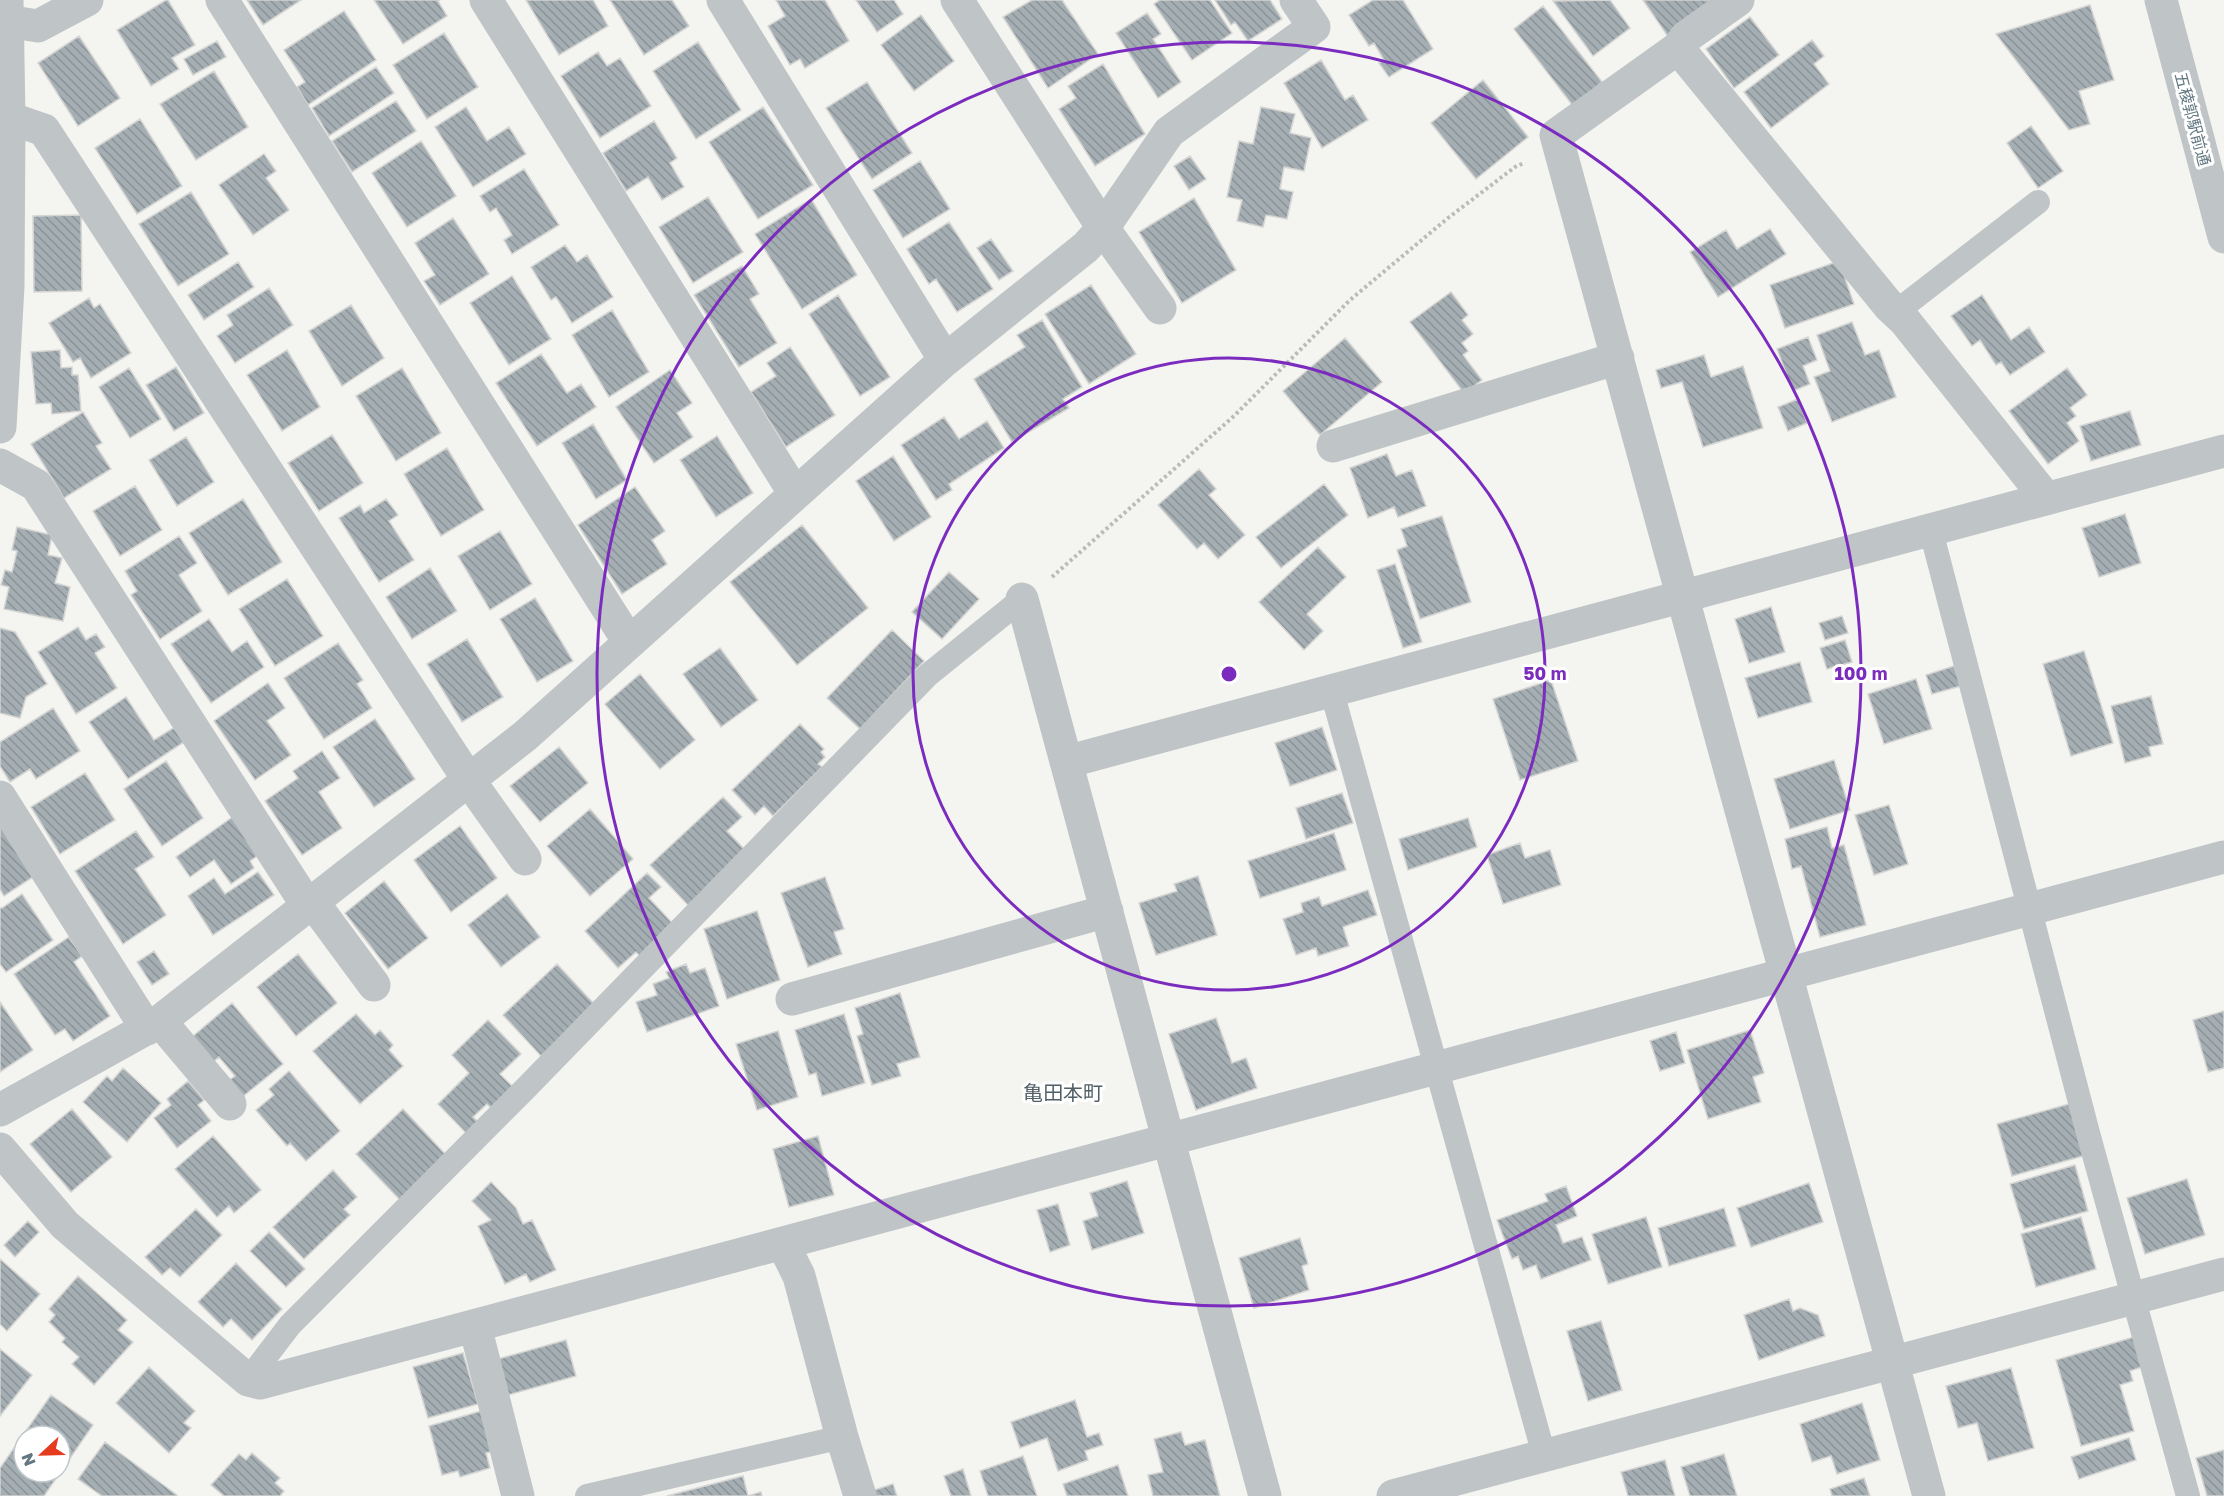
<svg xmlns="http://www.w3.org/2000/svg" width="2224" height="1496" font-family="'Golos Text','Noto Sans JP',sans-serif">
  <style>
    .building { fill: url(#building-back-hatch); stroke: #d5d5d3; stroke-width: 1.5; fill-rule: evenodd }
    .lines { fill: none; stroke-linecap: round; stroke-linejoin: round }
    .path { stroke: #b9bcbd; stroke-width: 4; stroke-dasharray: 3 3; stroke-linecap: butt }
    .service { stroke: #bfc4c6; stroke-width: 24 }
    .minor { stroke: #bfc4c6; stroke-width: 33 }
    .tertiary { stroke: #bfc4c6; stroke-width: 33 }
    .ring { fill: none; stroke: #7b2cbf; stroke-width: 3 }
    .labels { text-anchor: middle; stroke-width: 6; stroke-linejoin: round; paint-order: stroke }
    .street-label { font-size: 16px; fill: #627781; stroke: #fff }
    .quarter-label { font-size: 20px; fill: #515f66; stroke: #fff }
    .centre { fill: #7b2cbf; stroke: #fff; stroke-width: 3 }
    .ring-label { font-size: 18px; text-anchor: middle; font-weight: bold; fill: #7b2cbf; stroke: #fff; stroke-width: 6; stroke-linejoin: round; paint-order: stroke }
  </style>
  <defs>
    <pattern id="building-back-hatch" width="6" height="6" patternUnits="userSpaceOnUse" patternTransform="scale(1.5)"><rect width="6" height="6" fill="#a5afb3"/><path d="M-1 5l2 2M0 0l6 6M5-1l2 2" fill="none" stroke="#8a9397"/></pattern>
  </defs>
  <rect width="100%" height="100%" fill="#f4f4f0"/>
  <!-- building -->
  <path class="building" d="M166 0H168L195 45 172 58 179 69 151 86 117 30Z
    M247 0H301L263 25Z
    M374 0H440L438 1 447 16 403 44Z
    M526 0H593L608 26 559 55Z
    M610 0H672L689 26 644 55Z
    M776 0H825L849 41 805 68 800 59 790 65 768 26 785 16Z
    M856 0H894L903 14 877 32Z
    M1032 0H1062L1098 54 1048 88 1003 17Z
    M1160 0H1210L1232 33 1192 60 1154 4Z
    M1215 0H1270L1282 19 1248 41 1235 22 1231 25Z
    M1373 0H1403L1433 49 1389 77 1379 63 1384 60 1374 43 1369 46 1349 15Z
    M1610 0 1630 28 1593 56 1553 1Z
    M1643 0H1714L1669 38Z
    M2090 5 2114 80 2079 91 2090 124 2069 130 1996 34Z
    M1543 6 1602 82 1573 106 1514 29Z
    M344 11 376 60 308 105 297 87 305 82 284 50Z
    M1147 13 1161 34 1153 39 1181 82 1158 98 1116 33Z
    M921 15 954 61 914 91 881 45Z
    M1750 17 1779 55 1734 88 1706 49Z
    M444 33 478 87 427 119 393 65Z
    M79 36 120 98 78 126 38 63Z
    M1812 40 1824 56 1814 64 1829 84 1771 128 1744 92Z
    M217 41 226 57 193 75 184 59Z
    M698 42 741 110 696 139 653 71Z
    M598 52 607 66 620 58 651 106 600 138 561 76Z
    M1321 60 1345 100 1353 95 1368 120 1322 148 1284 83Z
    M1103 64 1145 134 1095 166 1059 109 1076 98 1068 86Z
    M376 67 394 93 329 136 312 108Z
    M214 71 248 127 196 160 160 104Z
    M1483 80 1528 137 1476 179 1431 123Z
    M867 82 912 153 872 179 826 108Z
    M396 101 416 131 352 172 332 141Z
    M466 107 487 141 509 127 526 154 473 187 435 127Z
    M763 107 813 185 758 219 709 142Z
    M1261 107 1295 114 1290 133 1311 138 1304 171 1284 167 1280 189 1293 192 1287 219 1266 215 1263 227 1237 221 1242 200 1227 197 1239 141 1253 144Z
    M140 119 182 186 137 214 95 148Z
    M654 121 677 158 670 163 684 187 662 200 648 177 626 191 603 153Z
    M2031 126 2063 171 2038 188 2007 143Z
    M421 141 456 196 407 227 372 173Z
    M264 154 276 171 266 178 289 210 253 235 219 185Z
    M1190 156 1206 179 1189 190 1174 166Z
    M920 161 950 209 903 238 873 190Z
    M524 169 559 225 512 254 504 240 512 235 496 208 490 212 480 196Z
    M191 192 229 254 178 286 139 224Z
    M708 197 743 252 693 283 659 227Z
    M1194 198 1236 270 1182 303 1139 232Z
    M811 199 857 275 802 309 755 234Z
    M81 215 82 291 34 292 33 216Z
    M453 218 489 274 440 305 424 281 435 275 415 243Z
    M949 222 993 289 957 312 936 279 929 284 907 249Z
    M1770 229 1786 254 1718 297 1690 252 1726 230 1737 249Z
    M991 239 1013 271 999 280 977 248Z
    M565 245 577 262 587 255 613 297 572 323 556 297 551 300 531 267Z
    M1839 261 1854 304 1785 328 1770 285Z
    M238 262 254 287 204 320 188 295Z
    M742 266 759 294 750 299 777 343 739 367 694 295Z
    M512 276 551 339 509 365 470 303Z
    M1091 285 1136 354 1089 384 1045 314Z
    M269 288 293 325 235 363 217 336 233 325 227 315Z
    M1451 292 1468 315 1462 320 1473 334 1462 343 1468 351 1463 355 1482 380 1464 393 1410 322Z
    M838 295 890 377 860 396 809 314Z
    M1982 295 2011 340 2029 327 2045 352 2010 375 2001 362 1996 365 1980 340 1972 346 1951 316Z
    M89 298 94 308 100 304 131 353 91 378 80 358 73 362 49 323Z
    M351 305 384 358 342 386 309 331Z
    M612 310 649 372 609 397 572 335Z
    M1042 320 1082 387 1063 399 1069 408 1012 442 974 379 1025 347 1017 335Z
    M1852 322 1865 355 1879 350 1896 397 1832 422 1814 377 1830 371 1817 335Z
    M1808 337 1817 360 1803 366 1810 384 1793 391 1777 349Z
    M1345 338 1382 382 1320 435 1283 391Z
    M790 347 835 415 786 447 751 392 776 376 767 363Z
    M60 350 61 368 72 367V375H78L81 411 52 414 51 403 36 404 31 352Z
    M287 350 320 407 282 431 247 375Z
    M541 354 567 393 581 384 596 407 537 446 496 383Z
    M1704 355 1711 377 1743 366 1763 428 1703 447 1682 382 1661 388 1656 370Z
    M176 367 204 413 174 431 146 385Z
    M129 368 161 419 130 438 99 387Z
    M402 368 441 433 396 461 356 396Z
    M2067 368 2087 395 2070 408 2076 416 2067 423 2079 441 2048 464 2009 411Z
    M670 370 692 403 677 413 693 437 654 463 616 407Z
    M1798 399 1807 423 1788 431 1778 407Z
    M2130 411 2141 445 2091 461 2080 426Z
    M83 412 102 443 96 446 111 469 64 498 31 444Z
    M944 417 959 439 987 421 1004 448 949 484 952 490 936 500 901 445Z
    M593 424 627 480 596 499 562 443Z
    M332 435 363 483 319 511 288 463Z
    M717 436 753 493 716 517 680 460Z
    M186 437 214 482 177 506 149 460Z
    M447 448 484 510 441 536 404 474Z
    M1387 454 1396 476 1412 470 1426 506 1398 517 1394 507 1368 518 1350 468Z
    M893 456 931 517 894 541 856 481Z
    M1199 469 1216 489 1209 495 1245 535 1218 559 1204 543 1197 549 1158 505Z
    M1324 484 1348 515 1281 568 1256 537Z
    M135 486 162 530 120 556 93 511Z
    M635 487 665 531 652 540 667 564 622 594 578 525Z
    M243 499 282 562 228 595 189 533Z
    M386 499 398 515 389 521 414 560 379 582 339 518 360 505 364 513Z
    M2125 514 2141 563 2099 577 2082 528Z
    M1442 516 1471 602 1420 619 1397 550 1407 546 1401 529Z
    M802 525 868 608 797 665 730 582Z
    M17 527 52 535 48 555 62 558 55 583 70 587 63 621 4 609 9 587 1 585 5 570 12 572 17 551 12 550Z
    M500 531 532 584 490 610 458 556Z
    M179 536 197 563 179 575 202 611 160 639 131 595 137 591 125 571Z
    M1318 547 1346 577 1307 614 1323 631 1304 650 1259 602Z
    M1395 564 1422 642 1403 648 1377 570Z
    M430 568 457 611 412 639 386 597Z
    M949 572 979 599 942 639 912 612Z
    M287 579 323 636 275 666 239 609Z
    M535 598 573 661 537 682 500 619Z
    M1771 607 1785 652 1749 663 1735 619Z
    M1842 616 1848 633 1825 640 1819 623Z
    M209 619 232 652 247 641 264 667 211 703 171 644Z
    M78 627 86 640 96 634 105 647 95 653 117 688 76 714 38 652Z
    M0 628 15 632 47 684 26 697 20 718 0 713Z
    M892 630 924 661 860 729 827 698Z
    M467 639 503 697 462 722 427 664Z
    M1845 640 1852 662 1827 669 1820 648Z
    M338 643 363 680 357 684 372 708 324 739 284 678Z
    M720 648 758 700 721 727 683 674Z
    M2084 651 2113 743 2071 756 2043 664Z
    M1800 662 1812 702 1758 718 1745 678Z
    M1954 666 1961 686 1932 694 1926 675Z
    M640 674 695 740 660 769 605 704Z
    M1916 679 1932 729 1884 744 1868 694Z
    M1551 680 1578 761 1520 780 1493 699Z
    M268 683 285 708 267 721 291 755 255 780 214 721Z
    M2151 696 2163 744 2149 747 2151 756 2125 763 2111 706Z
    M126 697 154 740 175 727 184 742 128 779 89 722Z
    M53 708 80 751 36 779 30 769 10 782 0 766V742Z
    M375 719 415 779 374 807 333 747Z
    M800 724 824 749 821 752 825 757 818 764 822 767 773 816 764 806 755 815 732 790Z
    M1322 727 1337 770 1290 786 1275 743Z
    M559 747 588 783 540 822 510 786Z
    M322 751 340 778 319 792 342 828 302 855 265 801 298 778 293 771Z
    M1834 760 1850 810 1790 829 1774 779Z
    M166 761 203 818 162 846 124 789Z
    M85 773 115 820 60 854 31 807Z
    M1342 793 1353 823 1306 839 1296 808Z
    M723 797 742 817 727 831 746 851 688 905 650 865Z
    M1889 805 1908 864 1874 875 1855 815Z
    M590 809 633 859 590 896 547 846Z
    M234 816 260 854 250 861 254 868 231 884 214 860 190 877 176 857Z
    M1468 818 1477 847 1408 870 1399 839Z
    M0 820 36 875 4 896 0 889Z
    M460 826 497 878 451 912 414 860Z
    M1827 827 1832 848 1844 845 1866 925 1820 937 1801 866 1792 869 1785 839Z
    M136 831 154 857 135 869 166 915 123 944 75 871Z
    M1334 833 1346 870 1260 898 1248 861Z
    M1520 843 1525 858 1550 850 1561 885 1503 904 1487 855Z
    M258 872 274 895 213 935 188 896 214 878 225 894Z
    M647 873 661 887 649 898 676 927 642 958 636 952 618 968 585 931Z
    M1198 876 1217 935 1156 955 1139 903 1177 891 1174 884Z
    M825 877 844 929 834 932 842 954 808 967 781 893Z
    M384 881 428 938 388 969 345 913Z
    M1368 890 1377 915 1343 927 1349 946 1318 956 1316 948 1296 955 1283 919 1303 912 1301 903 1319 897 1322 906Z
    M22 894 53 940 6 972 0 964V908H2Z
    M507 894 540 937 501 967 468 925Z
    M757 911 780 980 727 999 704 929Z
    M69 937 82 956 74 962 110 1016 73 1041 65 1029 55 1035 14 974Z
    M154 951 169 974 152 985 137 962Z
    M298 954 337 1003 296 1036 257 987Z
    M557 964 595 1005 541 1056 503 1015Z
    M686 964 690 973 705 968 719 1006 647 1032 636 1002 657 995 653 984 669 978 666 972Z
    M900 993 920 1057 897 1064 901 1076 872 1085 857 1036 863 1034 855 1008Z
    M0 1002 33 1050 0 1072Z
    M232 1003 283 1064 241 1098 228 1081 235 1076 219 1057 213 1062 192 1037Z
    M2224 1011V1068L2208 1072 2193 1020Z
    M356 1014 375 1035 380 1030 393 1045 389 1050 403 1066 360 1104 313 1051Z
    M844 1014 865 1083 822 1096 816 1073 809 1075 795 1030Z
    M1216 1018 1232 1063 1246 1058 1257 1088 1196 1110 1169 1034Z
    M488 1020 521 1054 500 1074 514 1088 492 1109 487 1104 473 1117 479 1123 467 1134 438 1104 469 1073 452 1055Z
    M1750 1030 1764 1073 1753 1077 1761 1102 1708 1119 1687 1050Z
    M778 1031 798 1097 757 1110 736 1044Z
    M1676 1032 1685 1063 1660 1071 1650 1041Z
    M123 1068 161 1103 127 1142 83 1102 107 1076 112 1081Z
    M289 1071 340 1131 306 1161 290 1143 287 1146 256 1110 274 1095 269 1089Z
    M188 1081 204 1100 198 1105 211 1121 177 1148 154 1118 171 1105 167 1099Z
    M2069 1104 2083 1156 2012 1176 1997 1124Z
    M72 1109 112 1157 71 1192 30 1144Z
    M403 1109 447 1156 400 1200 356 1154Z
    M213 1136 261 1190 234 1213 229 1206 217 1217 175 1169Z
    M818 1136 834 1195 789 1207 773 1149Z
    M2075 1165 2088 1211 2024 1229 2010 1184Z
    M333 1170 357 1197 344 1209 350 1215 304 1259 273 1227Z
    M2187 1179 2205 1235 2145 1254 2127 1198Z
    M1127 1181 1144 1233 1092 1250 1083 1221 1098 1216 1090 1193Z
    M491 1182 516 1208 523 1224 532 1220 556 1270 530 1282 526 1274 505 1284 478 1226 491 1220 472 1201Z
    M1809 1183 1823 1222 1751 1247 1737 1208Z
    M1566 1186 1577 1216 1556 1225 1563 1243 1582 1237 1591 1260 1541 1279 1536 1265 1523 1270 1518 1256 1512 1259 1497 1220 1548 1201 1545 1194Z
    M1058 1204 1070 1245 1050 1252 1037 1210Z
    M1724 1208 1736 1246 1669 1266 1658 1228Z
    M196 1209 222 1235 180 1277 170 1268 162 1275 145 1257Z
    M1646 1217 1662 1267 1608 1284 1592 1234Z
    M2081 1217 2096 1269 2036 1287 2021 1234Z
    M28 1221 39 1232 15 1257 4 1245Z
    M269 1232 305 1269 286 1287 250 1251Z
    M1300 1238 1308 1264 1302 1266 1309 1290 1254 1308 1239 1258Z
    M0 1259 40 1294 7 1331 0 1324Z
    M236 1263 282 1309 252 1340 231 1319 223 1327 198 1302Z
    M78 1276 127 1320 118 1330 133 1342 94 1385 72 1364 79 1357 62 1342 65 1338 49 1322 55 1315 49 1309Z
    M1789 1299 1793 1311 1800 1308 1818 1315 1825 1336 1759 1360 1744 1315Z
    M1601 1321 1622 1390 1588 1401 1567 1331Z
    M2134 1337 2142 1367 2130 1371 2133 1381 2120 1385 2134 1431 2081 1446 2056 1360Z
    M566 1340 576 1376 508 1395 498 1359Z
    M0 1349 32 1375 0 1416Z
    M463 1353 478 1404 428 1418 413 1367Z
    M149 1367 195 1411 184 1423 191 1428 169 1453 116 1403Z
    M2011 1368 2034 1448 1988 1461 1977 1423 1958 1428 1946 1386Z
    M51 1395 93 1425 44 1496H0V1468ZM24 1436H60V1472H24Z
    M1075 1400 1087 1437 1099 1433 1103 1445 1085 1451 1088 1460 1058 1471 1047 1438 1020 1448 1011 1422Z
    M1862 1403 1880 1460 1837 1474 1831 1456 1812 1462 1800 1424Z
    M481 1411 493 1451 486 1453 490 1468 460 1477 458 1471 442 1475 429 1426Z
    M1181 1432 1185 1445 1205 1440 1220 1496H1153L1148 1475 1163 1472 1154 1439Z
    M2129 1438 2136 1460 2079 1479 2071 1457Z
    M105 1442 177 1495 176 1496H102L78 1479Z
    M2224 1450V1496H2207L2196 1458Z
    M252 1453 280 1478 275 1483 284 1491 280 1496H224L211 1485 239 1454 246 1460Z
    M1724 1454 1737 1496H1690L1681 1467Z
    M1023 1456 1037 1496H988L980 1471Z
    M1665 1460 1675 1496H1628L1621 1472Z
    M1118 1465 1128 1496H1067L1063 1484Z
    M963 1469 971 1496H951L944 1476Z
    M743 1476 748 1496 761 1492 762 1496H667Z
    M1864 1478 1870 1496H1832L1830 1489Z
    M893 1484 897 1496H869L868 1492Z"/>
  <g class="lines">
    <!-- path -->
    <path class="path" d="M1052 577 1234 416 1350 300 1448 218 1515 167 1524 163"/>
    <!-- service -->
    <path class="service" d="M1896 312 2038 202
      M1931 531 2088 1133 2188 1496
      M1332 692 1544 1455
      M248 1380 290 1325 524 1090 928 675 1022 599
      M587 1496 842 1437"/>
    <!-- minor -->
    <path class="minor" d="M222 0 629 642
      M486 0 795 494
      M723 0 945 360
      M957 0 1103 228 1160 308
      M1738 0 1686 37 1678 48 1556 135 1929 1496
      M0 20 38 26 87 0
      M1678 48 1890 307 1905 321 2046 498
      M9 118 44 130 468 779 525 859
      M1333 446 1618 358
      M0 465 36 485 307 905
      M1022 599 1265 1496
      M1066 762 2224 451
      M0 797 147 1029
      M312 901 374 985
      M792 999 1107 911
      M160 1021 230 1104
      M0 1110 160 1021 525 736 945 360 1086 247 1103 228 1169 132 1314 27 1296 0
      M0 1149 65 1225 248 1380 260 1383 2224 857
      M783 1244 799 1276 842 1437 860 1496
      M475 1326 518 1496
      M1393 1496 2224 1274"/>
    <!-- tertiary -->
    <path class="tertiary" d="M2161 0 2224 237
      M0 427 8 286 9 118 7 0"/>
  </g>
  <!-- distance rings -->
  <g class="ring">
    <circle cx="1229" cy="674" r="316"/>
    <circle cx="1229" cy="674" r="632"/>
  </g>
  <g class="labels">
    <!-- street labels -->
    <g class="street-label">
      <text transform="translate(2193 119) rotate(75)" y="6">五稜郭駅前通</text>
    </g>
    <!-- quarter labels -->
    <g class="quarter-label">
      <text x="1063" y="1100">亀田本町</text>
    </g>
  </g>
  <circle cx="1229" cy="674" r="9" class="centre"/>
  <g class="ring-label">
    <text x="1545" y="680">50 m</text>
    <text x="1861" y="680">100 m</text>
  </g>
  <!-- north arrow -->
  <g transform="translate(42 1454) rotate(248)"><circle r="28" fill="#ffffff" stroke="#c0c9cd" stroke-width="1.5"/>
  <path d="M0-4.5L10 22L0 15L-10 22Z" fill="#e53b1f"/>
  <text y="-9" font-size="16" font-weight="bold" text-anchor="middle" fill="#627781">N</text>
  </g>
</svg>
